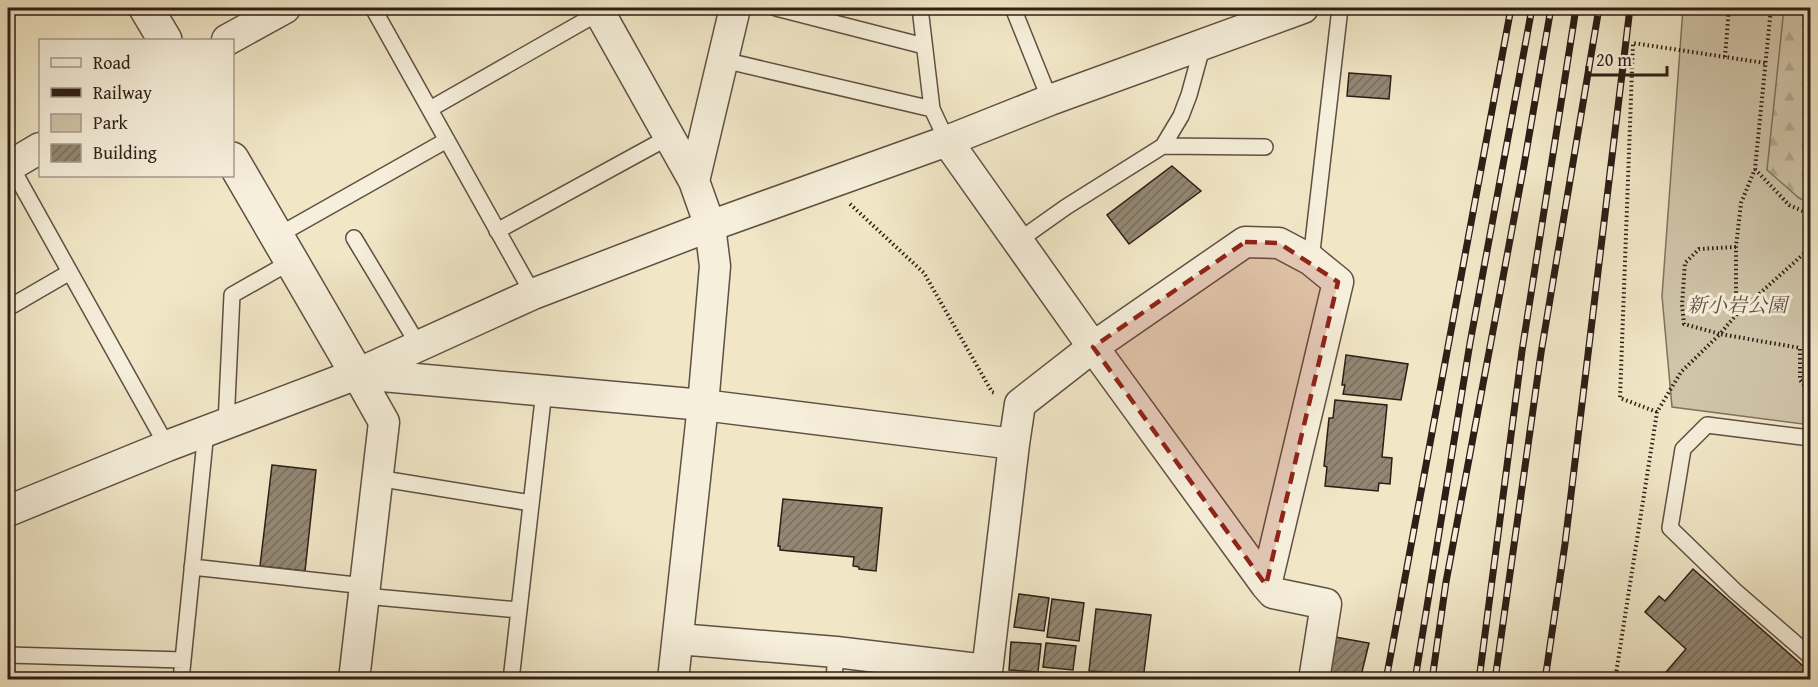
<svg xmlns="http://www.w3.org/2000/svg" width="1818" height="687" font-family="'Gentium Book Plus','Noto Serif JP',serif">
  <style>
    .green { fill: #d0c5a9; stroke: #7f7260; stroke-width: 1.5 }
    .forest { fill: url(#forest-firs); stroke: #7f7260; stroke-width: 1.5 }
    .building { fill: url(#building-hatch); stroke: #2e1e17; stroke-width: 1.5 }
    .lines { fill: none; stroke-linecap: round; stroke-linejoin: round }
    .service-casing { stroke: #5f5043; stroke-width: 18 }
    .minor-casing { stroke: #5f5043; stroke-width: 33 }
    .tertiary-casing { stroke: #5f5043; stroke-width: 36 }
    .path { stroke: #2e1e17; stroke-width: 4; stroke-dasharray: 1.5 3; stroke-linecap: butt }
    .service { stroke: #f6efdb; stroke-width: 15 }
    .minor { stroke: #f6efdb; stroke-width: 30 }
    .tertiary { stroke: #f6efdb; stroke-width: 33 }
    .rail-casing { stroke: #2e1e17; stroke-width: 7 }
    .rail { stroke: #f6efdb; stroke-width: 4.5; stroke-dasharray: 14; stroke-linecap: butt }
    .marked { fill: #8f2418; fill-opacity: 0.2; stroke: #8f2418; stroke-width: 4.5; stroke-dasharray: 12 8; stroke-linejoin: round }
    .labels { text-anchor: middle; stroke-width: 6; stroke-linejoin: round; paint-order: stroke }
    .park-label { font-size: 20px; font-style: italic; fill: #5f5043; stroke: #f6efdb }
  </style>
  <defs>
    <pattern id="forest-firs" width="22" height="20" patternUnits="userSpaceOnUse" patternTransform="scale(1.5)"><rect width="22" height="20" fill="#d0c5a9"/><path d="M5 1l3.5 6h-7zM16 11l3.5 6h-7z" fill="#b3a991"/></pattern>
    <pattern id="building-hatch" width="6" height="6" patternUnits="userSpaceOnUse" patternTransform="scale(1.5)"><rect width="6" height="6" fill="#938773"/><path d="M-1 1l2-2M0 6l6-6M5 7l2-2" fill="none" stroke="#786e5d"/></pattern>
  </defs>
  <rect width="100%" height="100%" fill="#f1e7c7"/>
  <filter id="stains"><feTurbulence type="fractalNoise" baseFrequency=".00333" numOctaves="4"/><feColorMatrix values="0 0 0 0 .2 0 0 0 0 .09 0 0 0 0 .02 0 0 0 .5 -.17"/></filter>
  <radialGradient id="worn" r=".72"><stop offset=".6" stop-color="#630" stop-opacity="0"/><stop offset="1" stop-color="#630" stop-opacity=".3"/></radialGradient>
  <!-- green -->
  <path class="green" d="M1683 8H1810V425L1672 407 1662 296Z"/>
  <!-- forest -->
  <path class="forest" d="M1784 8H1810V203L1799 198 1767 170Z"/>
  <!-- building -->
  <path class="building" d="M1349 73 1391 76 1389 99 1347 96Z
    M1172 166 1201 191 1129 244 1107 215Z
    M1346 355 1408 364 1401 400 1343 394 1345 385H1342Z
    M1335 400 1387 405 1382 457 1392 458 1390 484 1379 483 1378 491 1325 486 1327 467 1324 466 1329 418H1333Z
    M272 465 316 470 305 571 260 566Z
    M783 499 882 508 876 571 859 569V567L853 566 854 557 780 550V546H778Z
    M1693 569 1810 672V680L1660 679 1686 649 1645 612 1659 596 1665 601Z
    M1019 594 1049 598 1044 631 1014 627Z
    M1052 599 1084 603 1079 641 1047 637Z
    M1096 609 1151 615 1143 680 1117 677 1118 673 1089 671Z
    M1335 637 1369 643 1360 680H1326Z
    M1011 642 1041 644 1038 672 1009 670Z
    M1046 643 1076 646 1073 670 1043 667Z
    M1040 672 1075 676 1074 680H1039Z"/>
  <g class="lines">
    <defs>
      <path id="service" d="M373 8 533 294
        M776 8 924 46
        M920 8 932 109 947 141
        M1013 8 1050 100
        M723 60 932 109
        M430 109 600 12
        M1163 146 1181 116 1189 95 1203 44
        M8 161 167 446
        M497 231 669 137
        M277 236 447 140
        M354 238 419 346
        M1018 241 1066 207 1163 146 1265 147
        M1311 260 1340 8
        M8 308 70 272
        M226 424 232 295 292 261
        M1810 438 1707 425 1683 449 1670 528 1735 591 1810 656
        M377 478 531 503
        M192 567 365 586
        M364 596 518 610
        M8 655 183 660
        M181 680 206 431
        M511 680 544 391
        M834 680 836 652"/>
      <path id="minor" d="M597 8 694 181 710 226 715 266 703 405 673 680
        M227 40 285 8
        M947 141 1093 347 1266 585
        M8 167 40 148
        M694 181 735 8
        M360 374 703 405 1014 444
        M8 511 167 446 357 374 533 294 710 226 947 141 1050 100 1303 8
        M678 639 836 652 986 670
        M354 680 384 422 357 374
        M986 680 1014 444 1020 404 1093 347 1245 242 1279 243 1311 260 1338 282 1266 585 1273 593 1326 604 1314 680"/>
      <path id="tertiary" d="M146 8 165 40
        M232 159 357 374"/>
    </defs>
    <!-- service casing -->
    <use href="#service" class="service-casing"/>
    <!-- minor casing -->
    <use href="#minor" class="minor-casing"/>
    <!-- tertiary casing -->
    <use href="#tertiary" class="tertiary-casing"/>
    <!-- path -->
    <path class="path" d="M1725 57 1729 8
      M1755 169 1789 205 1810 214
      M850 204 924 273 992 392 995 393
      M1736 247 1699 249 1685 263 1682 305 1684 324 1720 334 1736 315V247L1741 203 1755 169 1771 8
      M1736 315 1810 248
      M1657 412 1620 398 1633 43 1765 63
      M1615 680 1657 412 1681 372 1720 334 1800 348V380L1810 392"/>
    <!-- service -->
    <use href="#service" class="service"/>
    <!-- minor -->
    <use href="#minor" class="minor"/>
    <!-- tertiary -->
    <use href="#tertiary" class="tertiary"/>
    <defs>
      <path id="rail" d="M1386 680 1511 8
        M1415 680 1470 343 1532 8
        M1432 680 1446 582 1524 165 1551 8
        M1479 680 1522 351 1576 8
        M1495 680 1541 353 1599 8
        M1545 680 1565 544 1630 8"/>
    </defs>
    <!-- rail casing -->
    <use href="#rail" class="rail-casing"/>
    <!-- rail -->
    <use href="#rail" class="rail"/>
  </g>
  <!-- marked area -->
  <path class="marked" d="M1245 242 1279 243 1338 282 1266 585 1093 347Z"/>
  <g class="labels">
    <!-- park labels -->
    <g class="park-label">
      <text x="1737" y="312">新小岩公園</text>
    </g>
  </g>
  <!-- margin -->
  <rect width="1818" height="687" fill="none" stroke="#f1e7c7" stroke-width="30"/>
  <rect x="9" y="9" width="1800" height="669" fill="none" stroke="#2e1e17" stroke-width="3"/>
  <rect x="15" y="15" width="1788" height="657" fill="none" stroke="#2e1e17" stroke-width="1.5"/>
  <!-- legend -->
  <rect x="39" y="39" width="195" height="138" fill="#f6efdb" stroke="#a69b8d" stroke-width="1.5"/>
  <rect x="51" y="58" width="30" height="9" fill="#f6efdb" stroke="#a69b8d" stroke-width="1.5"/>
  <text x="93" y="69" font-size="18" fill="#2e1e17">Road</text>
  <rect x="51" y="88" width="30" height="9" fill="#2e1e17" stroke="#a69b8d" stroke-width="1.5"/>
  <text x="93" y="99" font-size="18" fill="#2e1e17">Railway</text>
  <rect x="51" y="114" width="30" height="18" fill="#d0c5a9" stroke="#a69b8d" stroke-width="1.5"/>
  <text x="93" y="129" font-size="18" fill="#2e1e17">Park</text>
  <rect x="51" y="144" width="30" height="18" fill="url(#building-hatch)" stroke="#a69b8d" stroke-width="1.5"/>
  <text x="93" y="159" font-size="18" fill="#2e1e17">Building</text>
  <!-- scale -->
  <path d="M1587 66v9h80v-9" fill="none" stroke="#2e1e17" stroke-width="3"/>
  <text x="1596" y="66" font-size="18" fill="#2e1e17" stroke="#f6efdb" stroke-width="4.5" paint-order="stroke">20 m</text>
  <rect width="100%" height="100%" filter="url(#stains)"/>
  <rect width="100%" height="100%" fill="url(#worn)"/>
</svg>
